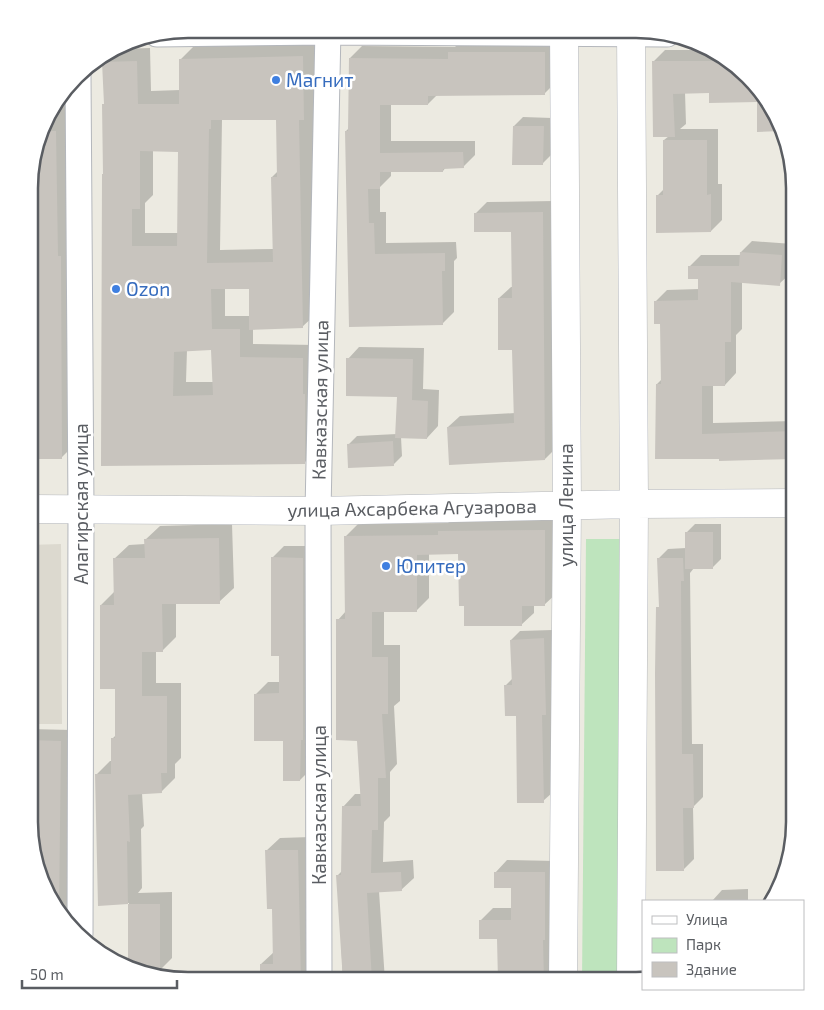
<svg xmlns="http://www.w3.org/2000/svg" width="824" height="1010" font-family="'Exo 2',sans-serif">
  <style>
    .education { fill: #dcd9cf }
    .green { fill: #bee4bd }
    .shadow { fill: #0003; fill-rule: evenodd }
    .building { fill: #c8c4be; fill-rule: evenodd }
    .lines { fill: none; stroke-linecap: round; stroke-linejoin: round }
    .street-casing { stroke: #b4b7bc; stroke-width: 27 }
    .secondary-casing { stroke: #b5b8be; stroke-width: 29 }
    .street { stroke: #fff; stroke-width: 25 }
    .secondary { stroke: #fff; stroke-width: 28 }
    .shop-dot { fill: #3f7fe0; stroke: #fff; stroke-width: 2 }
    .labels { text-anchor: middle; stroke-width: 5; stroke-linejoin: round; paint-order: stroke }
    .shop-label { font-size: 19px; fill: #366cbe; stroke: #fff; text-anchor: start }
    .street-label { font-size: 19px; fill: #5a5d62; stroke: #fff }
    .rim { fill: none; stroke: #5a5d62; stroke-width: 2.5 }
  </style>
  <rect width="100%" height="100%" fill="#eceae1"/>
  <!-- education -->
  <path class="education" d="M61 544 62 724H29V545Z"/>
  <!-- green -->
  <path class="green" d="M586 539H622L618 981H582Z"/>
  <!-- shadow -->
  <path class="shadow" d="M461 41H557L556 82 544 94H438L428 104H391V141H475V155L463 167H446L443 171H391V176L380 187V212H386V243L456 242 457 258 454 261V312L442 324 350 326 346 131 349 128 350 58 362 46 455 47Z
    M316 43 317 105 313 109 316 314 302 327 253 328V344L316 345 318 449 304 463 102 465 105 173 103 105 105 103 104 63 117 49 150 48 151 91 180 90V60L194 46ZM222 119H278V171L272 177 274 249 220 250ZM153 150H180L179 233H145V203L153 195ZM225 288H250V316H225ZM212 349 213 382H186L187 350Z
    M665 50H709L725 56 774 108 780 129 778 130 758 101 710 92H685L686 124 680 129H718V184H722V220L711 231 657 196 664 189V140L669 136 653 62Z
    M68 86 73 446 61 458H30V316H38L37 251H30L31 163 50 108Z
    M523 117 552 118 551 155 542 164 514 126Z
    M554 201 556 448 545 459 448 427 460 416 515 413 514 349 499 298 511 287H513L512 231 476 213 487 202Z
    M752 241 793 244 791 273 779 284 742 282V329L736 335V373L725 385H713V423L795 421V458L721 460 657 384 662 379 661 323 656 301 667 290 699 289V278L689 267 701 255H741V252Z
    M359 347 424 348 423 389 439 390 438 426 427 438 401 437 402 456 394 464 348 445 357 436 397 434 398 396 348 359Z
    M556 518 557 593 544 605H534V613L521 625 465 605 460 553H429V598L417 610 384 611V645H400V701L394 706 397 764 390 772V816L384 822 383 862 413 860 414 878 401 890 379 891 385 981H343L338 875 342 871 343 807 355 794H361L358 739 338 620 346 611 345 537 358 524 448 523 452 519Z
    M232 524 234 588 219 602 176 603V637L162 651H156V683H181V758L175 764V778L161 792 142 793 144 826 141 829 142 888 138 893 172 892V958L160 970H155V974L129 965V903L99 905 96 775 110 761H112L113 738 116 735V688L101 605 115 591 114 559 129 545 145 544V540L160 526Z
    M695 524H721V559L712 568H694L690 573 692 744H703V797L693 807 694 859 684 869 658 608 660 606 658 559 668 549 686 548V533Z
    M284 546H315L312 768 300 780 285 739 256 694 268 682H280V654L272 558Z
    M552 630 554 705 551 708 552 793 543 801 517 714 505 686 513 678 511 640 520 631Z
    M29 729 72 730 71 924 50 902 29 823Z
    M311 837 313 965 300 978 261 964 274 952 273 908 266 851 280 838Z
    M507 860 557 861 556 981H500L498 938 481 920 493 908H512V887L495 873Z
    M748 889V901H712L722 890Z"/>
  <!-- building -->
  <path class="building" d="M448 52H545V95L428 96V105H380V153L463 152 464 168 443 169V172H380V189H368L369 223H374L375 254 445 253V271H442L443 325 349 327 345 131H348L349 58 448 59Z
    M303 56 304 120H299L303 328 249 330V289H211L212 329H240V357L303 358V394H305V464L101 466 102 174H103L102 104H104L102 62 137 61 138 104H179V59ZM211 120H276L277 177H271L273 262 207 263 209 129H211ZM140 151 178 152 177 246H132V209H140ZM211 350 213 395 173 396 174 352Z
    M652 61H730L774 108 780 131 757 132V102L709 103V93L673 94 675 137H653Z
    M513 126H544L543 165H512Z
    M42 131H56L58 256H61L62 459H30V328H36V252H30V166Z
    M663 140H707V195L711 194V232L656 233V195H663Z
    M543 212 545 460 449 465 447 427 514 423 512 350H498V298H512L511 232H474V213Z
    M740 252 782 255 780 286 731 282V342H725V386H702V434L795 431V459L719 461V459H655L656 384H661L660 324H654V301L698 300V279H688V266H739Z
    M346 358 413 359 412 400 428 401 427 439 395 438 397 397 346 396Z
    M393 441 394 466 348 468 347 444Z
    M545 530V606H522V626H464V606H459L458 554 417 555V612H372V657H388V714H382L386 778H378V830H372L371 873 401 872 402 891 367 893 372 981H343L336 875H341L342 806H361L357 741 336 740V619H345L344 536 438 535V531Z
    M685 532H713V569H685Z
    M219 538 220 604H162L163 652H142V696H167V773H161L162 793 128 795 130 842 127 841 128 904 98 906 95 774H111V738H115V689H100V605H114L113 558H145L144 539Z
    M271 557 303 558V740H301L300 781H283V741H254V694L279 693V656H271Z
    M657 558H683L684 581H681L682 754H693L694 808H683L684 871H656L655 673 656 607H659Z
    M544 638 546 715H542L544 803H517L516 716H505L504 685H512L510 640Z
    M29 740 61 741 59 912 50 902 29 823Z
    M265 850H298L301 980H260V964H273L272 909H267Z
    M494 872H545V940H543L544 981H498L497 939H479V920H511V888H494Z
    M128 904H160V971H148L128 964Z"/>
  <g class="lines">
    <defs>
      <path id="street" d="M157 34 328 32 667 34
        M78 75 81 510 80 934
        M319 981 318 511 328 29"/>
      <path id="secondary" d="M631 30 634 504 631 981
        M29 509 318 511 634 504 795 503
        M563 981 567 505 564 30"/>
    </defs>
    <!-- street casing -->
    <use href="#street" class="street-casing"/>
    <!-- secondary casing -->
    <use href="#secondary" class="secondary-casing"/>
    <!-- street -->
    <use href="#street" class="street"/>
    <!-- secondary -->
    <use href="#secondary" class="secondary"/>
  </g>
  <!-- markers -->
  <g class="shop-dot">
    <circle cx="276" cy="80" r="5"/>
    <circle cx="116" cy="289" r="5"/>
    <circle cx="386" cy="566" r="5"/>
  </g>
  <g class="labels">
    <!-- shop labels -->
    <g class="shop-label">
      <text x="286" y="87">Магнит</text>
      <text x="126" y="296">Ozon</text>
      <text x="396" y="573">Юпитер</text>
    </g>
    <!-- street labels -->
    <g class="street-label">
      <text transform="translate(320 400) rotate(-89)" y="7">Кавказская улица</text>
      <text transform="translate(81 504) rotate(-90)" y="7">Алагирская улица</text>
      <text transform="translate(566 505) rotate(-90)" y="7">улица Ленина</text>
      <text transform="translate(412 508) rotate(-1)" y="7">улица Ахсарбека Агузарова</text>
      <text transform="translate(319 805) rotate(-90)" y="7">Кавказская улица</text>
    </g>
  </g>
  <!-- crop -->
  <path d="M0 0H824V1010H0ZM188 38H636A150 150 0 0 1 786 188V822A150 150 0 0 1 636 972H188A150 150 0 0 1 38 822V188A150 150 0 0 1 188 38Z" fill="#fff" fill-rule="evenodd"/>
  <path class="rim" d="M188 38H636A150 150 0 0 1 786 188V822A150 150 0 0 1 636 972H188A150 150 0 0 1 38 822V188A150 150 0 0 1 188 38Z"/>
  <!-- legend -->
  <rect x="642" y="900" width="162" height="90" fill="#ffffff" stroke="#bdbec0"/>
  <rect x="652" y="916" width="25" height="8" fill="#ffffff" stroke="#bdbec0"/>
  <text x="686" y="925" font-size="15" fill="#5a5d62">Улица</text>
  <rect x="652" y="938" width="25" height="15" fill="#bee4bd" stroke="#bdbec0"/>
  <text x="686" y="950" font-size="15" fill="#5a5d62">Парк</text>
  <rect x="652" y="962" width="25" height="15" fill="#c8c4be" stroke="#bdbec0"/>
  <text x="686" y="975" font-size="15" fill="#5a5d62">Здание</text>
  <!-- scale -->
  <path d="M22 980v8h155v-8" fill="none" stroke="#5a5d62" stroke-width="2.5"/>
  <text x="30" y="980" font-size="15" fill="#5a5d62" stroke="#ffffff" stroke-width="4" paint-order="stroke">50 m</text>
</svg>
